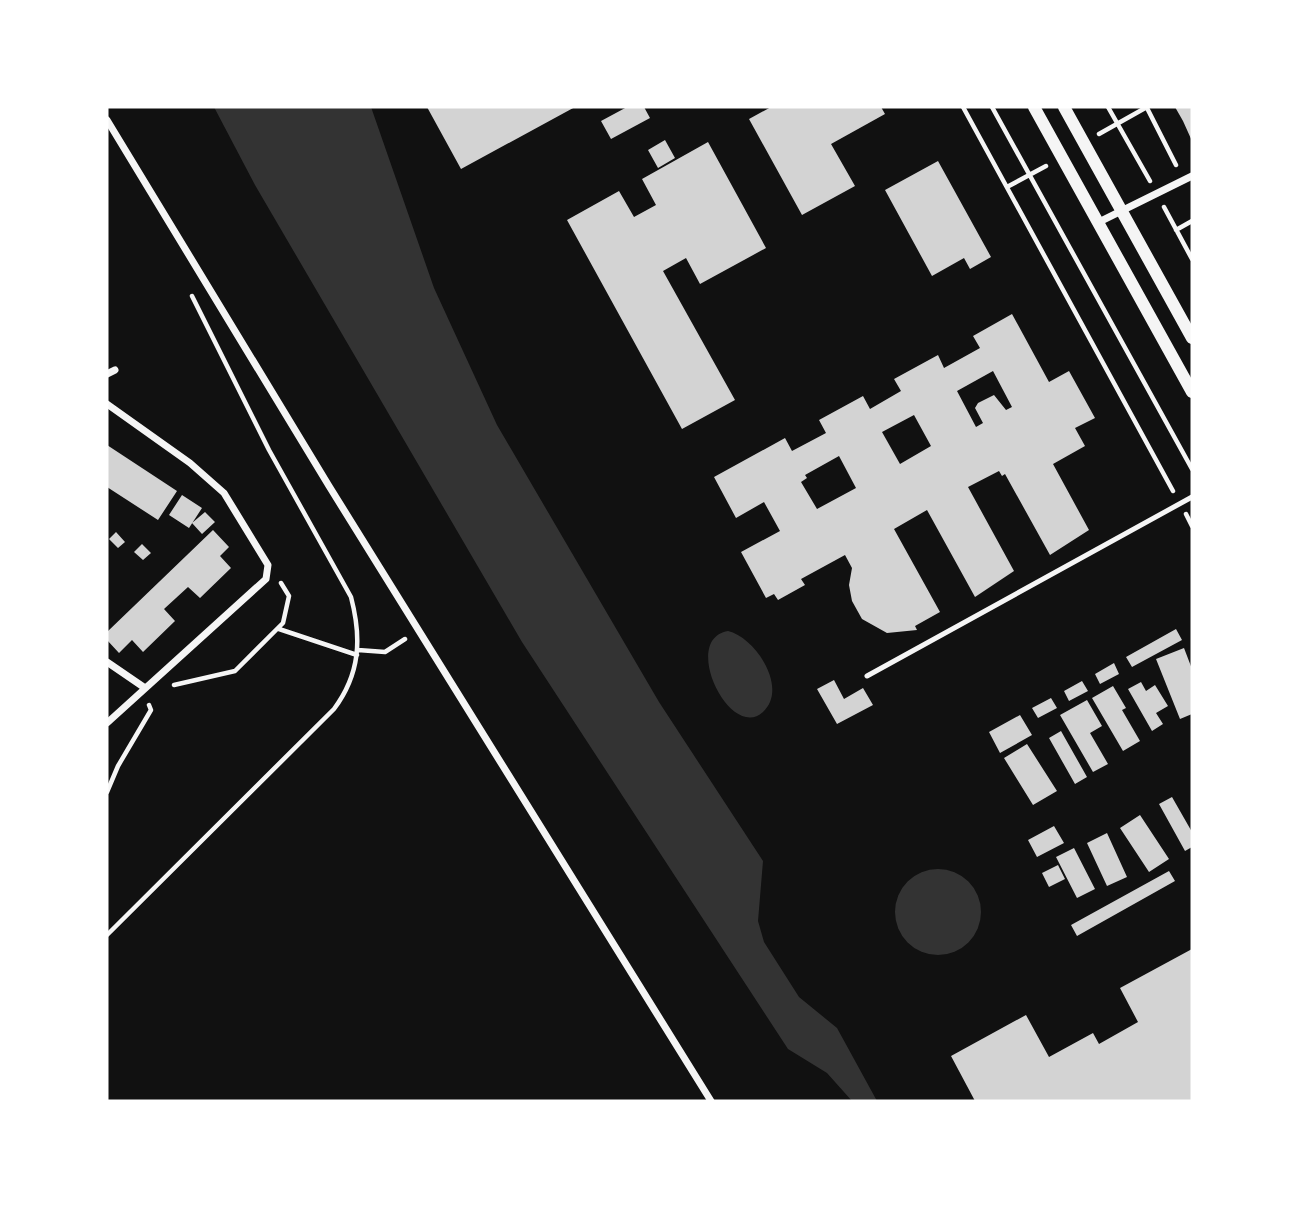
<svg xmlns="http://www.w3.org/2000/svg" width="1299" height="1208" font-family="'IBM Plex Serif',serif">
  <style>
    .water { fill: #333 }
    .building { fill: #d3d3d3; fill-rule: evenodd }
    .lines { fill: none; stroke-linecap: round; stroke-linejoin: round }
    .path { stroke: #f5f5f5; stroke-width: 4.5 }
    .service { stroke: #f5f5f5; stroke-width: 5 }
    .minor { stroke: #f5f5f5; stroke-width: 7 }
    .tertiary { stroke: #f5f5f5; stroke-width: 12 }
  </style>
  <rect width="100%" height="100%" fill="#111"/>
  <!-- water -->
  <path class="water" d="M214 107H371L434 288 497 425 659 702 763 861 758 921 764 942 799 997 837 1028 877 1101H852L827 1073 788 1049 522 642 255 185Z
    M728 631C755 637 789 688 763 712 730 742 680 639 728 631Z
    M895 912a43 43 0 1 1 86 0a43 43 0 1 1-86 0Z"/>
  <!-- building -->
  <path class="building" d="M427 107H575L461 169Z
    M627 107H644L650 118 611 139 601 121Z
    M771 107H881L885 114 831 144 855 186 802 215 749 119Z
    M1175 107H1192V141L1183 121Z
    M665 140 675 158 658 168 648 150Z
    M708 142 766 248 700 284 686 258 663 271 735 400 682 429 567 220 619 191 634 217 656 205 642 179Z
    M938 161 991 257 970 269 964 258 932 276 885 190Z
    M1012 314 1049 382 1069 371 1095 418 1075 428 1085 446 1053 464 1089 530 1050 555 1005 474 1002 476 999 471 968 487 1014 571 975 597 927 510 894 529 940 612 915 626 917 630 887 633 862 619 852 601 849 585 852 568 845 555 801 579 805 585 778 600 774 594 766 598 741 552 780 531 764 502 736 518 714 477 785 438 792 451 826 433 819 420 863 396 870 409 901 391 894 379 938 355 944 368 980 348 973 336ZM993 371 1012 407 1006 410 994 395 978 403 975 408 983 423 976 427 957 391ZM914 415 931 446 900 464 882 432ZM839 456 856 488 817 509 801 482 807 478 805 475Z
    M107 445 177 491 158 520 107 487Z
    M182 495 202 508 189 528 169 515Z
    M205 512 215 522 202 534 192 523Z
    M213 530 229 547 220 556 231 568 200 598 188 587 164 609 175 621 143 652 132 640 119 653 107 640V632Z
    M116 532 125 542 118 548 109 539Z
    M142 544 151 553 143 560 134 552Z
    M1176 629 1182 640 1132 667 1126 657Z
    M1184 648 1192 669V714L1180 719 1156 659Z
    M1114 663 1119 674 1100 684 1095 674Z
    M834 680 844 699 863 688 873 705 837 724 817 689Z
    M1082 681 1088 691 1069 701 1064 691Z
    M1141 682 1146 691 1155 685 1168 706 1156 713 1163 724 1152 731 1128 689Z
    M1113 686 1126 708 1122 710 1140 741 1123 751 1092 698Z
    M1051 698 1057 708 1038 718 1032 708Z
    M1087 700 1102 726 1090 733 1108 764 1093 772 1060 715Z
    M1020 715 1032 735 1000 753 989 732Z
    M1061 731 1087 777 1075 784 1049 738Z
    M1027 744 1057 791 1033 805 1004 758Z
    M1172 797 1192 832V847L1185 851 1159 804Z
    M1140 815 1169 859 1149 872 1120 828Z
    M1054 826 1064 843 1037 857 1028 840Z
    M1107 833 1127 877 1107 886 1087 843Z
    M1074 848 1095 889 1077 898 1056 857Z
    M1058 865 1065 879 1049 887 1042 873Z
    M1169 871 1175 881 1077 936 1071 925Z
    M1192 949V1101H975L951 1056 1026 1015 1049 1057 1093 1033 1099 1044 1138 1022 1120 988Z"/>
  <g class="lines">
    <!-- path -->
    <path class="path" d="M963 107 1173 491
      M992 107 1192 469
      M1108 107 1150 181
      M1147 108 1176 165
      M1099 134 1147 107
      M1007 187 1046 166
      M1164 207 1192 259
      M1176 230 1192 221
      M1186 514 1192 526
      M279 629 357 655
      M358 650 385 652 405 639
      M174 685 235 671 283 623 289 596 281 583
      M107 792 118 766 151 710 149 705
      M107 935 334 709C360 674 362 639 351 597L269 450 192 296"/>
    <!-- service -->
    <path class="service" d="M867 676 1192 497"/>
    <!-- minor -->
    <path class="minor" d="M107 120 329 486 711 1101
      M1099 222 1192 176
      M107 374 115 370
      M107 404 190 463 224 493 268 565 266 579 107 723
      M107 662 145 688"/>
    <!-- tertiary -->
    <path class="tertiary" d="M1034 107 1192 392
      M1064 107 1192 338"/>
  </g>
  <!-- border -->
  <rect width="1299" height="1208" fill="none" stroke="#ffffff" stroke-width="217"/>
</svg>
